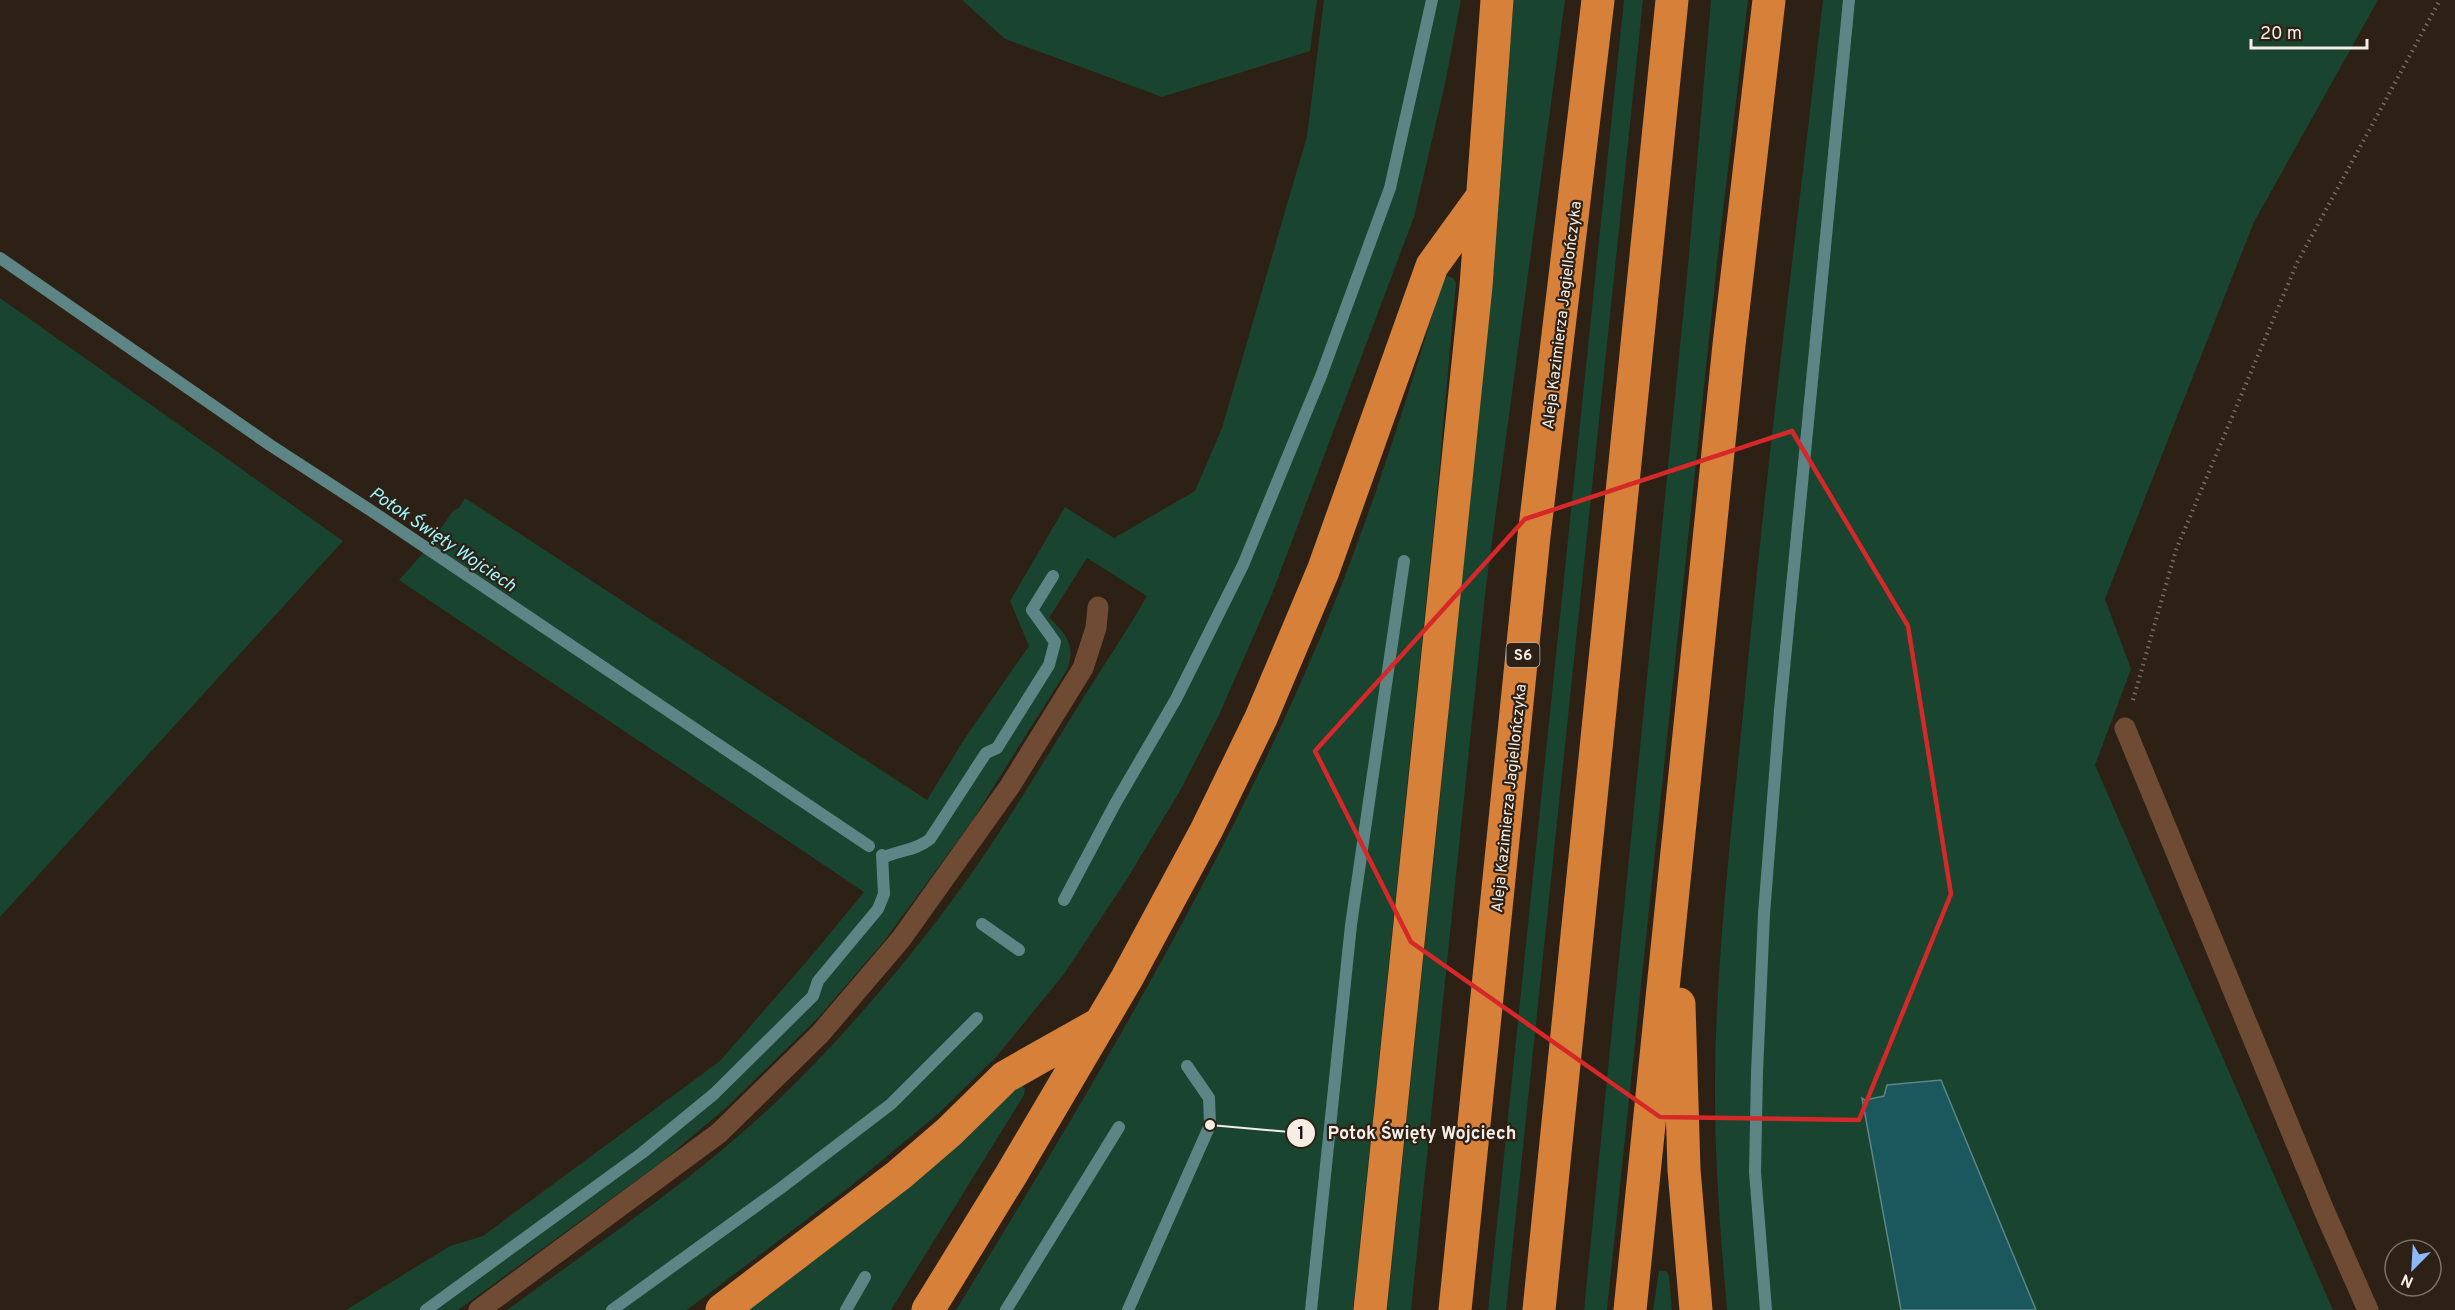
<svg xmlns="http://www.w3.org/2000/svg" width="2455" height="1310" font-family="Overpass,sans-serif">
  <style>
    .green { fill: #194430 }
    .water { fill: #1b585d; stroke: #5d8586; stroke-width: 1.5 }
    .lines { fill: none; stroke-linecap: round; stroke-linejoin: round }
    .stream { stroke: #5d8586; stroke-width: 12 }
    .path { stroke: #786c62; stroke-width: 4; stroke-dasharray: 1.5 4.5; stroke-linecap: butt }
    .service { stroke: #6e4b32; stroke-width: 21 }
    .motorway { stroke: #d68039; stroke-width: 33 }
    .marked { fill: none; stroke: #d62828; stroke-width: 4.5; stroke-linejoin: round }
    .labels { text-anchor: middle; stroke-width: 4.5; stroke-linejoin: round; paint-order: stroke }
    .shield { fill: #2d2014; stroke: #bab0a6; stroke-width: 1.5 }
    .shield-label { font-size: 15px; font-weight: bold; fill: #f6ede5 }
    .street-label { font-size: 16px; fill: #f6ede5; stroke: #2d2014 }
    .water-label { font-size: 18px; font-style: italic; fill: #9ef6fe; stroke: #2d2014 }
    .leader { fill: none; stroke: #f6ede5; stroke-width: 2 }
    .callout-dot { fill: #f6ede5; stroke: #2d2014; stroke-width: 2 }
    .mark-label { font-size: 18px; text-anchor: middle; font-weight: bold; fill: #111 }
    .callout-label { font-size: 18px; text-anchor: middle; font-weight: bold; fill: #f6ede5; stroke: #2d2014; stroke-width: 4.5; stroke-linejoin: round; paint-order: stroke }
  </style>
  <rect width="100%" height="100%" fill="#2d2014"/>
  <!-- green -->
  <path class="green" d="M962 0H1317L1310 51 1162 97 1005 39Z
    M1324 0H1461L1445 84 1414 217 1272 594 1219 715 1181 789 1127 879 1064 974 997 1056 938 1114 852 1185 687 1310H507C597 1244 691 1182 773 1105 843 1038 907 963 964 884 1005 827 1040 767 1077 708 1100 671 1125 634 1147 596L1087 558 1049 618C1067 634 1076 646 1067 670L972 821 885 940 818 1018 728 1106 663 1161 458 1310H346L450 1246 483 1236 720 1061 813 954 864 892 399 580 425 551 453 511 459 508 465 498 927 800 965 738 1029 646 1010 601 1065 507 1114 538 1195 491 1222 428 1307 136Z
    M1514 0H1565L1486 586 1411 1310H1387L1446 740Z
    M1624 0H1643L1506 1310H1488Z
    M1711 0H1748L1718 253 1607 1310H1584L1688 266Z
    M1823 0H2378L2254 222 2105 599 2131 669 2095 765 2333 1310H1727C1720 1231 1714 1152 1715 1072 1717 949 1732 826 1744 703 1766 468 1796 234 1823 0Z
    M1447 276 1453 278 1456 283 1436 506 1353 1310H956C1081 1106 1204 901 1301 682 1359 553 1402 417 1442 282Z
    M0 298 343 541 0 917Z
    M1021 1085 1025 1089 1024 1095 891 1310H744L987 1116Z
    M1659 1271H1666L1669 1276 1672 1310H1653Z"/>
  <!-- water -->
  <path class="water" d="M1941 1080 2036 1310H1901L1862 1098 1865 1100 1884 1096 1887 1085Z"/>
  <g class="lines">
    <!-- stream -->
    <path class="stream" d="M0 258 270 445 370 510 869 846
      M885 857C900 850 917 850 930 839L986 753 997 748 1049 665 1055 642 1032 610 1053 576
      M1064 900 1115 804 1176 699 1243 565 1321 376 1390 188 1432 0
      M982 924 1019 950
      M426 1310 642 1153 714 1094 813 996 818 981 878 909 884 894 882 855
      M612 1310 781 1188 891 1104 977 1018
      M846 1310 865 1277
      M1006 1310 1119 1127
      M1128 1310 1210 1125 1209 1098 1187 1066
      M1311 1310 1351 925 1404 561
      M1766 1310 1755 1172 1757 1073 1764 914 1780 710 1849 0"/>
    <!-- path -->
    <path class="path" d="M2133 700 2176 550 2297 263 2440 0"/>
    <!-- service -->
    <path class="service" d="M2125 728 2323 1208 2368 1310
      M479 1310 719 1133 820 1034 901 939 1010 786 1083 668 1096 628 1098 607"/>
    <!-- motorway -->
    <path class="motorway" d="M1679 1004 1684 1170 1696 1310
      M722 1310 899 1175 949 1132 1005 1077 1099 1024
      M928 1310 1011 1175 1127 978 1207 829 1261 718 1323 571 1432 266 1482 197
      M1370 1310 1476 286 1497 0
      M1455 1310 1534 536 1598 0
      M1539 1310 1672 0
      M1630 1310 1729 345 1769 0"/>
  </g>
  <!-- marked area -->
  <path class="marked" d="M1792 431 1908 626 1951 894 1859 1120 1660 1117 1411 942 1315 751 1525 519Z"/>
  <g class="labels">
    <!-- shield labels -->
    <rect class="shield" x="1506.5" y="643" width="33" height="24" rx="4.5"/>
    <g class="shield-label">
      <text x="1523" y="660">S6</text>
    </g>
    <!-- street labels -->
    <g class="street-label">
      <text transform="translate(1561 315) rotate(-83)" y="6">Aleja Kazimierza Jagiellończyka</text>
      <text transform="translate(1508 798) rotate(-84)" y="6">Aleja Kazimierza Jagiellończyka</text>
    </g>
    <!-- water labels -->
    <g class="water-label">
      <text transform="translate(443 539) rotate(34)" y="6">Potok Święty Wojciech</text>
    </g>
  </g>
  <!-- callouts -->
  <path class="leader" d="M1210 1125L1301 1133"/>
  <g class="callout-dot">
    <circle cx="1210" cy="1125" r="6"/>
    <circle cx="1301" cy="1133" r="15"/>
  </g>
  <g class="mark-label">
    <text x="1301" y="1139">1</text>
  </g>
  <g class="callout-label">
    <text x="1422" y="1139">Potok Święty Wojciech</text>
  </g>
  <!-- north arrow -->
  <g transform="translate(2413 1268) rotate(204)"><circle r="28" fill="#2d2014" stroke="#7d7268" stroke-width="1.5"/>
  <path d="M0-4.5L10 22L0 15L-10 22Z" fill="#8cb9fc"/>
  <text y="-9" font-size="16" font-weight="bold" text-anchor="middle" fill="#f6ede5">N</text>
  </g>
  <!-- scale -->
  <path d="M2251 39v9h116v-9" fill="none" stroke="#f6ede5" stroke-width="3"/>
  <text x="2260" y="39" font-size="18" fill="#f6ede5" stroke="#2d2014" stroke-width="4.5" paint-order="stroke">20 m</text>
</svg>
